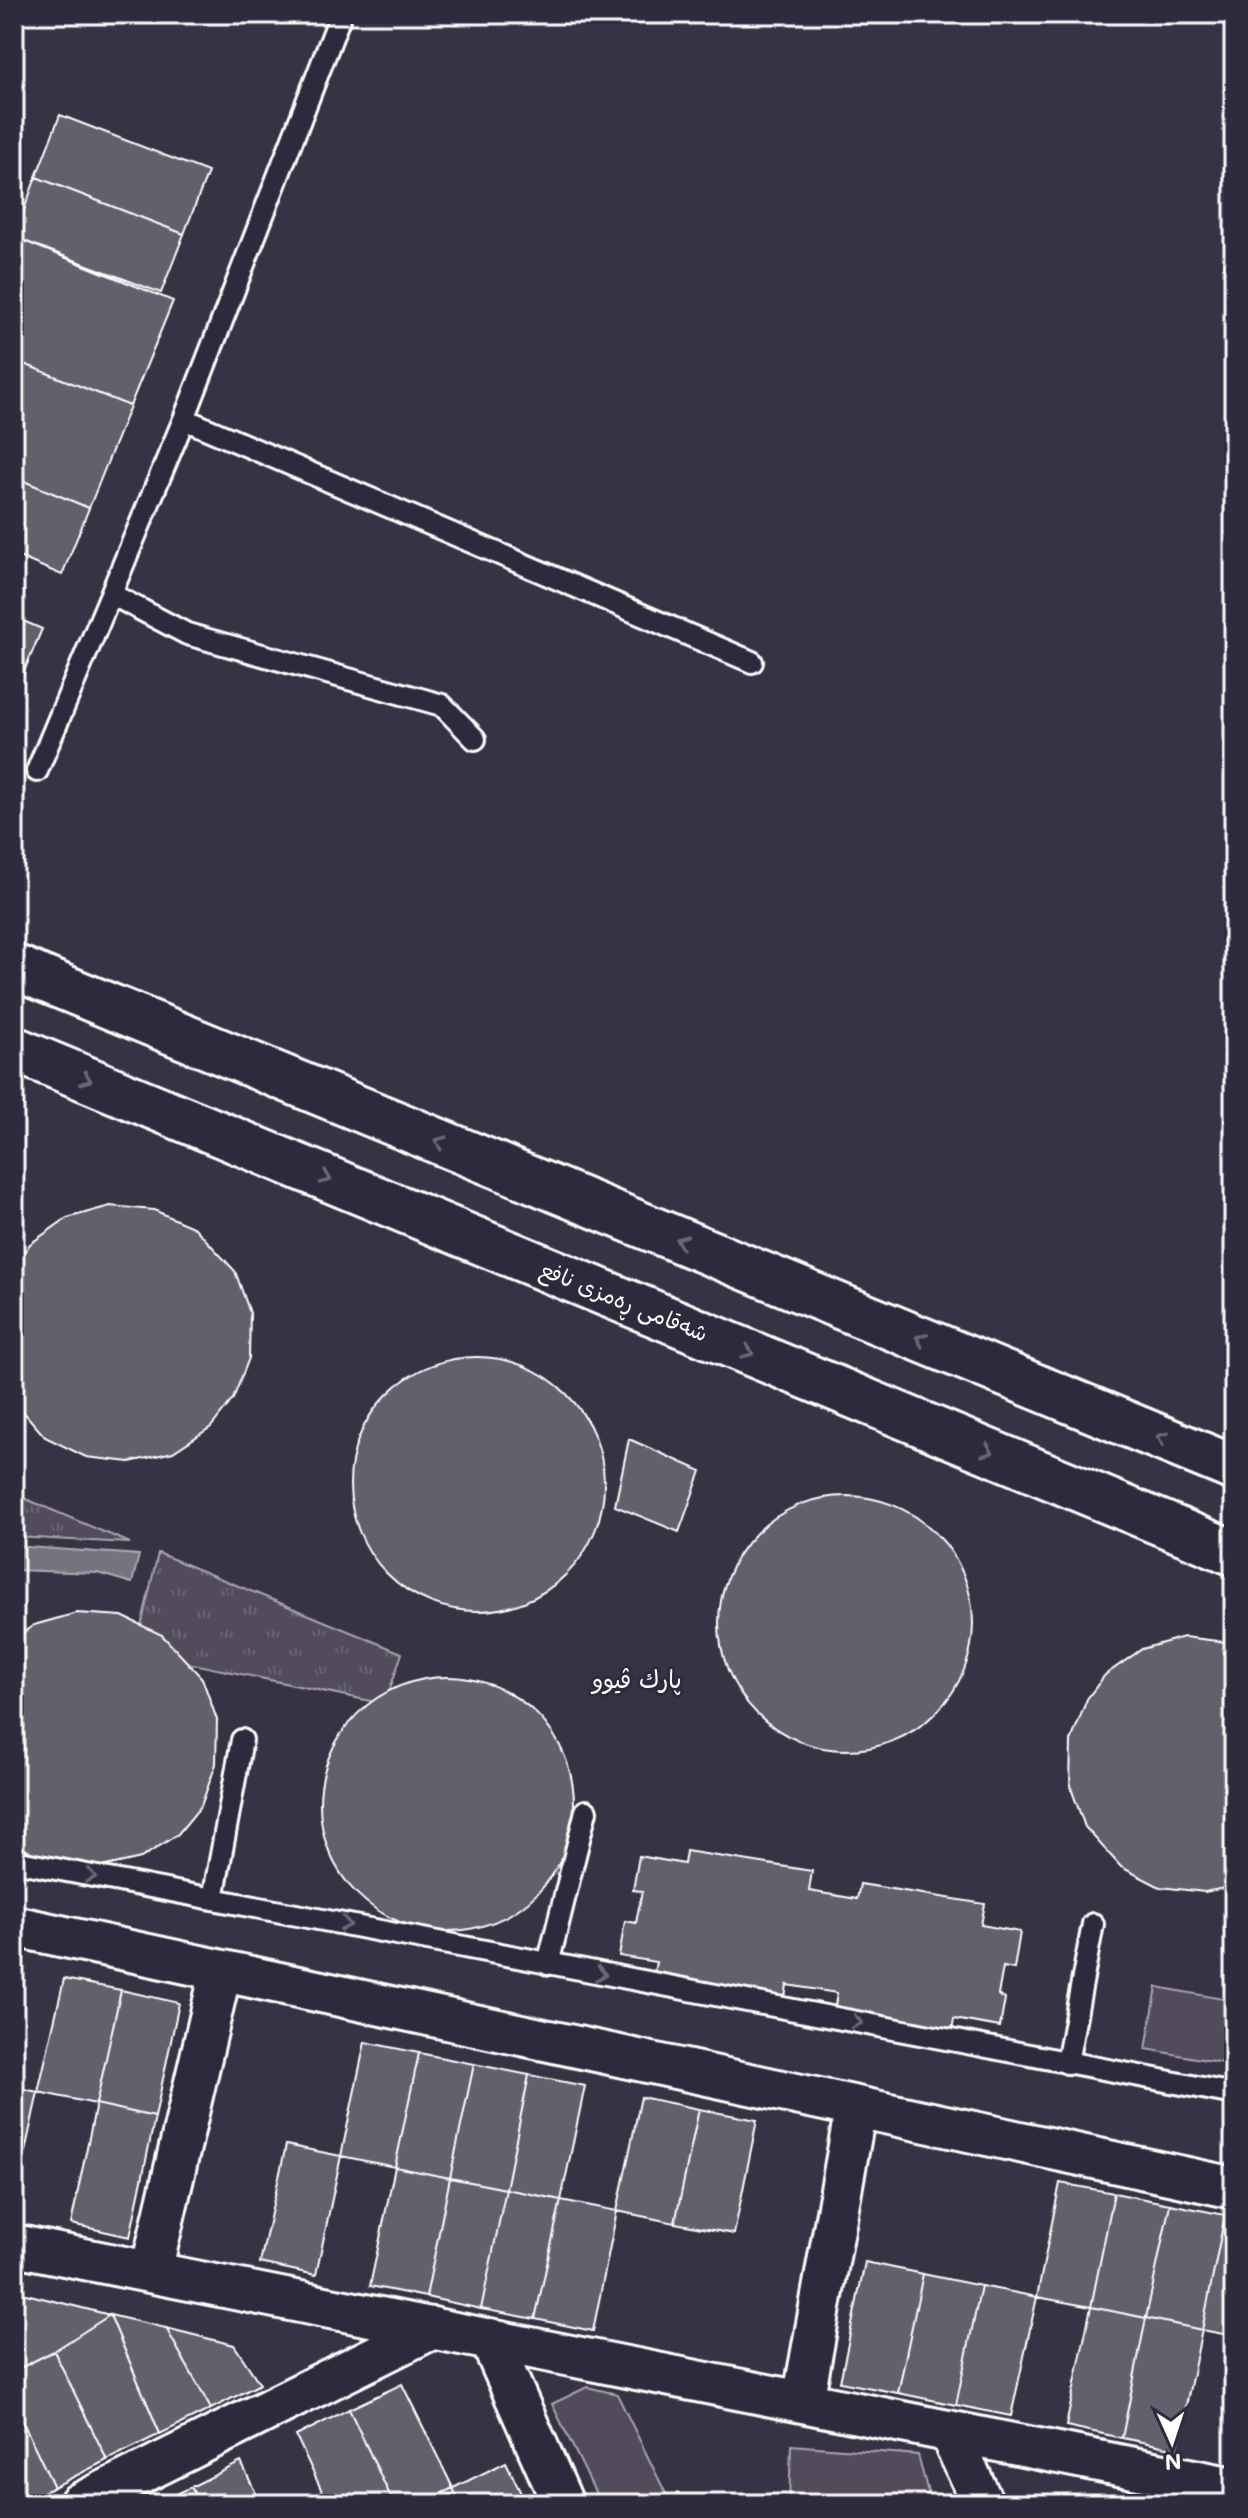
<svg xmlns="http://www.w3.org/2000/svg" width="1248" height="2518" font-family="Mali,'Playpen Sans Arabic',sans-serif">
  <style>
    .grass { fill: url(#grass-tufts); stroke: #a8a6ae; stroke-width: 2 }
    .garden { fill: #514c5c; stroke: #a8a6ae; stroke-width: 2 }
    .water { fill: #76737f; stroke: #adabb2; stroke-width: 2 }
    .building { fill: #635f6d; stroke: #fff; stroke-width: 2 }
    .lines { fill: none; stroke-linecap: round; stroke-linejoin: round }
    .lane-casing { stroke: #fff; stroke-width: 26 }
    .street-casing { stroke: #fff; stroke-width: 46 }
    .primary-casing { stroke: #fff; stroke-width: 50 }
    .lane { stroke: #2f2a3d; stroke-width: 20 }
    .street { stroke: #2f2a3d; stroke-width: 40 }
    .primary { stroke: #2f2a3d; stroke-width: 44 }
    .oneway { stroke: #6d6a77 }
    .labels { text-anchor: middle; stroke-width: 6; stroke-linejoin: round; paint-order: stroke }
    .street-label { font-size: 22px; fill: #fff; stroke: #2f2a3d }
    .neighbourhood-label { font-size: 24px; fill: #fff; stroke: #2f2a3d }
  </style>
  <defs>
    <pattern id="grass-tufts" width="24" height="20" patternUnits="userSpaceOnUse" patternTransform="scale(2)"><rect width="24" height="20" fill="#514c5c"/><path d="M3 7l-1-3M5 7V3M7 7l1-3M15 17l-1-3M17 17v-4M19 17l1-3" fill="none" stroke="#6b6774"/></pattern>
  </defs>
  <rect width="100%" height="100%" fill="#373345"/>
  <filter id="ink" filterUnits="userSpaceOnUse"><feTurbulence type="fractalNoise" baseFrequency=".0125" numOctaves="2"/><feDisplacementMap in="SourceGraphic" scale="16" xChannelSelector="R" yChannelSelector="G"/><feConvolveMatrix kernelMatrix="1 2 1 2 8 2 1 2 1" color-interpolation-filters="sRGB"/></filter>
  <g filter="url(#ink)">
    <!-- grass -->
    <path class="grass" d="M14 1494 130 1543 14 1537Z
      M158 1553 402 1653 385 1704 135 1652Z"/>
    <!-- garden -->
    <path class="garden" d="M1157 1987 1234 2001V2065L1146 2049Z
      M587 2387 617 2394 671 2504H601L552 2404Z
      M791 2445 918 2455 931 2504H789Z"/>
    <!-- water -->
    <path class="water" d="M14 1546 139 1555 132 1583 97 1573 14 1570Z"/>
    <!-- building -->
    <path class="building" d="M60 115 208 172 184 234 36 177Z
      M36 177 184 234 161 293 14 237Z
      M14 237 173 301 130 406 14 360Z
      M14 360 130 406 89 508 14 477Z
      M14 477 89 508 62 575 14 555Z
      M14 617 42 629 14 695Z
      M110 1206 154 1210 195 1228 235 1271 250 1313 249 1358 233 1399 211 1427 173 1452 130 1462 86 1457 45 1437 14 1401V1266L30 1244 67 1218Z
      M350 1484a127 127 0 1 1 254 0a127 127 0 1 1-254 0Z
      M629 1439 701 1471 679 1532 615 1506Z
      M719 1623a127 127 0 1 1 254 0a127 127 0 1 1-254 0Z
      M77 1613 122 1616 162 1635 202 1678 217 1720 216 1764 201 1806 178 1834 141 1858 97 1868 53 1863 14 1844V1639L34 1625Z
      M1184 1637 1234 1643V1886L1205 1892 1160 1887 1121 1867 1085 1827 1070 1785 1071 1741 1087 1699 1105 1675 1142 1649Z
      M320 1804a127 127 0 1 1 254 0a127 127 0 1 1-254 0Z
      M686 1851 812 1871 809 1891 857 1899 860 1884 985 1904 981 1925 1020 1932 1014 1969 1003 1967 998 1995 1005 1999 1000 2027 954 2019 952 2032 834 2012 837 1993 787 1985 784 2004 652 1982 656 1962 619 1956 625 1921 636 1923 642 1891 633 1890 639 1856 684 1864Z
      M64 1979 121 1990 96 2104 38 2092Z
      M121 1990 179 2003 155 2117 96 2104Z
      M365 2042 419 2053 395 2167 341 2156Z
      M419 2053 474 2064 450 2178 395 2167Z
      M474 2064 529 2075 506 2189 450 2178Z
      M529 2075 585 2086 561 2200 506 2189Z
      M14 2087 38 2092 14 2202Z
      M641 2097 699 2109 675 2223 617 2211Z
      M96 2104 155 2117 130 2237 71 2224Z
      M699 2109 757 2120 734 2234 675 2223Z
      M286 2145 341 2156 316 2275 260 2263Z
      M395 2167 450 2178 426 2297 370 2286Z
      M450 2178 506 2189 481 2309 426 2297Z
      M1060 2183 1114 2193 1091 2307 1037 2297Z
      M506 2189 561 2200 535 2319 481 2309Z
      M1114 2193 1170 2204 1146 2318 1091 2307Z
      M561 2200 617 2211 593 2331 535 2319Z
      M1170 2204 1225 2215 1202 2330 1146 2318Z
      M1225 2215 1234 2217V2336L1202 2330Z
      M865 2262 923 2274 898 2393 840 2382Z
      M923 2274 981 2286 956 2405 898 2393Z
      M981 2286 1037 2297 1011 2416 956 2405Z
      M14 2291 110 2315 54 2351 14 2371Z
      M1091 2307 1146 2318 1122 2438 1066 2426Z
      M110 2315 160 2434 107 2460 54 2351Z
      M110 2315 166 2328 211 2409 160 2434Z
      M1146 2318 1202 2330 1177 2449 1122 2438Z
      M166 2328 234 2345 260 2384 211 2409Z
      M54 2351 107 2460 54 2487 14 2404V2371Z
      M402 2384 453 2488 420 2504H394L349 2409Z
      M14 2404 54 2487 19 2504H14Z
      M349 2409 394 2504H328L296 2436Z
      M241 2462 261 2504H200L191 2487Z
      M506 2462 526 2504H460L453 2488Z
      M191 2487 200 2504H156Z
      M453 2488 460 2504H420Z"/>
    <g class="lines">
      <defs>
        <path id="lane" d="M184 419 752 662
          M111 594 187 634 442 705 475 739
          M37 771 184 419 341 14
          M14 1861 1234 2094
          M213 1899 242 1740
          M548 1964 586 1811
          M1067 2063 1093 1924"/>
        <path id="street" d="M14 1926 1234 2188
          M14 2245 1234 2488
          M151 2272 221 1971
          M490 2339 563 2504
          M803 2402 856 2107
          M949 2431 983 2504
          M79 2504 433 2328"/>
        <path id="primary" d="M14 967 1234 1468
          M14 1049 1234 1553"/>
      </defs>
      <!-- lane casing -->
      <use href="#lane" class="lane-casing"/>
      <!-- street casing -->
      <use href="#street" class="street-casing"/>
      <!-- primary casing -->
      <use href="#primary" class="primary-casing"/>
      <!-- lane -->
      <use href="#lane" class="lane"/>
      <!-- street -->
      <use href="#street" class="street"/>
      <!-- primary -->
      <use href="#primary" class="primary"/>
    </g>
    <!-- one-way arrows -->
    <defs><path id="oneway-chevron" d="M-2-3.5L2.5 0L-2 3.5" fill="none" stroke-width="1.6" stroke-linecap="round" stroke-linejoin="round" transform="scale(2)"/></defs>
    <g class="oneway">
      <use href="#oneway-chevron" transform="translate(86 1079) rotate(22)"/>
      <use href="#oneway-chevron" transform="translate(440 1142) rotate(-158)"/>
      <use href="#oneway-chevron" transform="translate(326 1178) rotate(22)"/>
      <use href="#oneway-chevron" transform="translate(681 1241) rotate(-158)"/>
      <use href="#oneway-chevron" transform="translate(921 1339) rotate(-158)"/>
      <use href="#oneway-chevron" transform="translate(748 1352) rotate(22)"/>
      <use href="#oneway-chevron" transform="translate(1162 1438) rotate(-158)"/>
      <use href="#oneway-chevron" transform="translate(988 1451) rotate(22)"/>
      <use href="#oneway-chevron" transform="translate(91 1876) rotate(11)"/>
      <use href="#oneway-chevron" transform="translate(346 1924) rotate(11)"/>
      <use href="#oneway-chevron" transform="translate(601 1974) rotate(11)"/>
      <use href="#oneway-chevron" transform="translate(857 2022) rotate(11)"/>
    </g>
  </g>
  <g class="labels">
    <!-- street labels -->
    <g class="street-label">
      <text transform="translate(624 1301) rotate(22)" y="8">شەقامی ڕەمزی نافع</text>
    </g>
    <!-- neighbourhood labels -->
    <g class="neighbourhood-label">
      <text x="637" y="1688">پارك ڤیوو</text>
    </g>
  </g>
  <!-- margin -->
  <rect width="1248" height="2518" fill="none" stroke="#2f2a3d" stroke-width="48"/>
  <rect x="24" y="24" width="1200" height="2470" fill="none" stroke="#fff" stroke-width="3" filter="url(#ink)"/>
  <!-- north arrow -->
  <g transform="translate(1172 2442) rotate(177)" stroke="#2f2a3d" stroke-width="6" paint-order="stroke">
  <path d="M0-6L14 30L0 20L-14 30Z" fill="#ffffff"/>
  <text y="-12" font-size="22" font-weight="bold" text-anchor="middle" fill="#ffffff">N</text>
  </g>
</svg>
